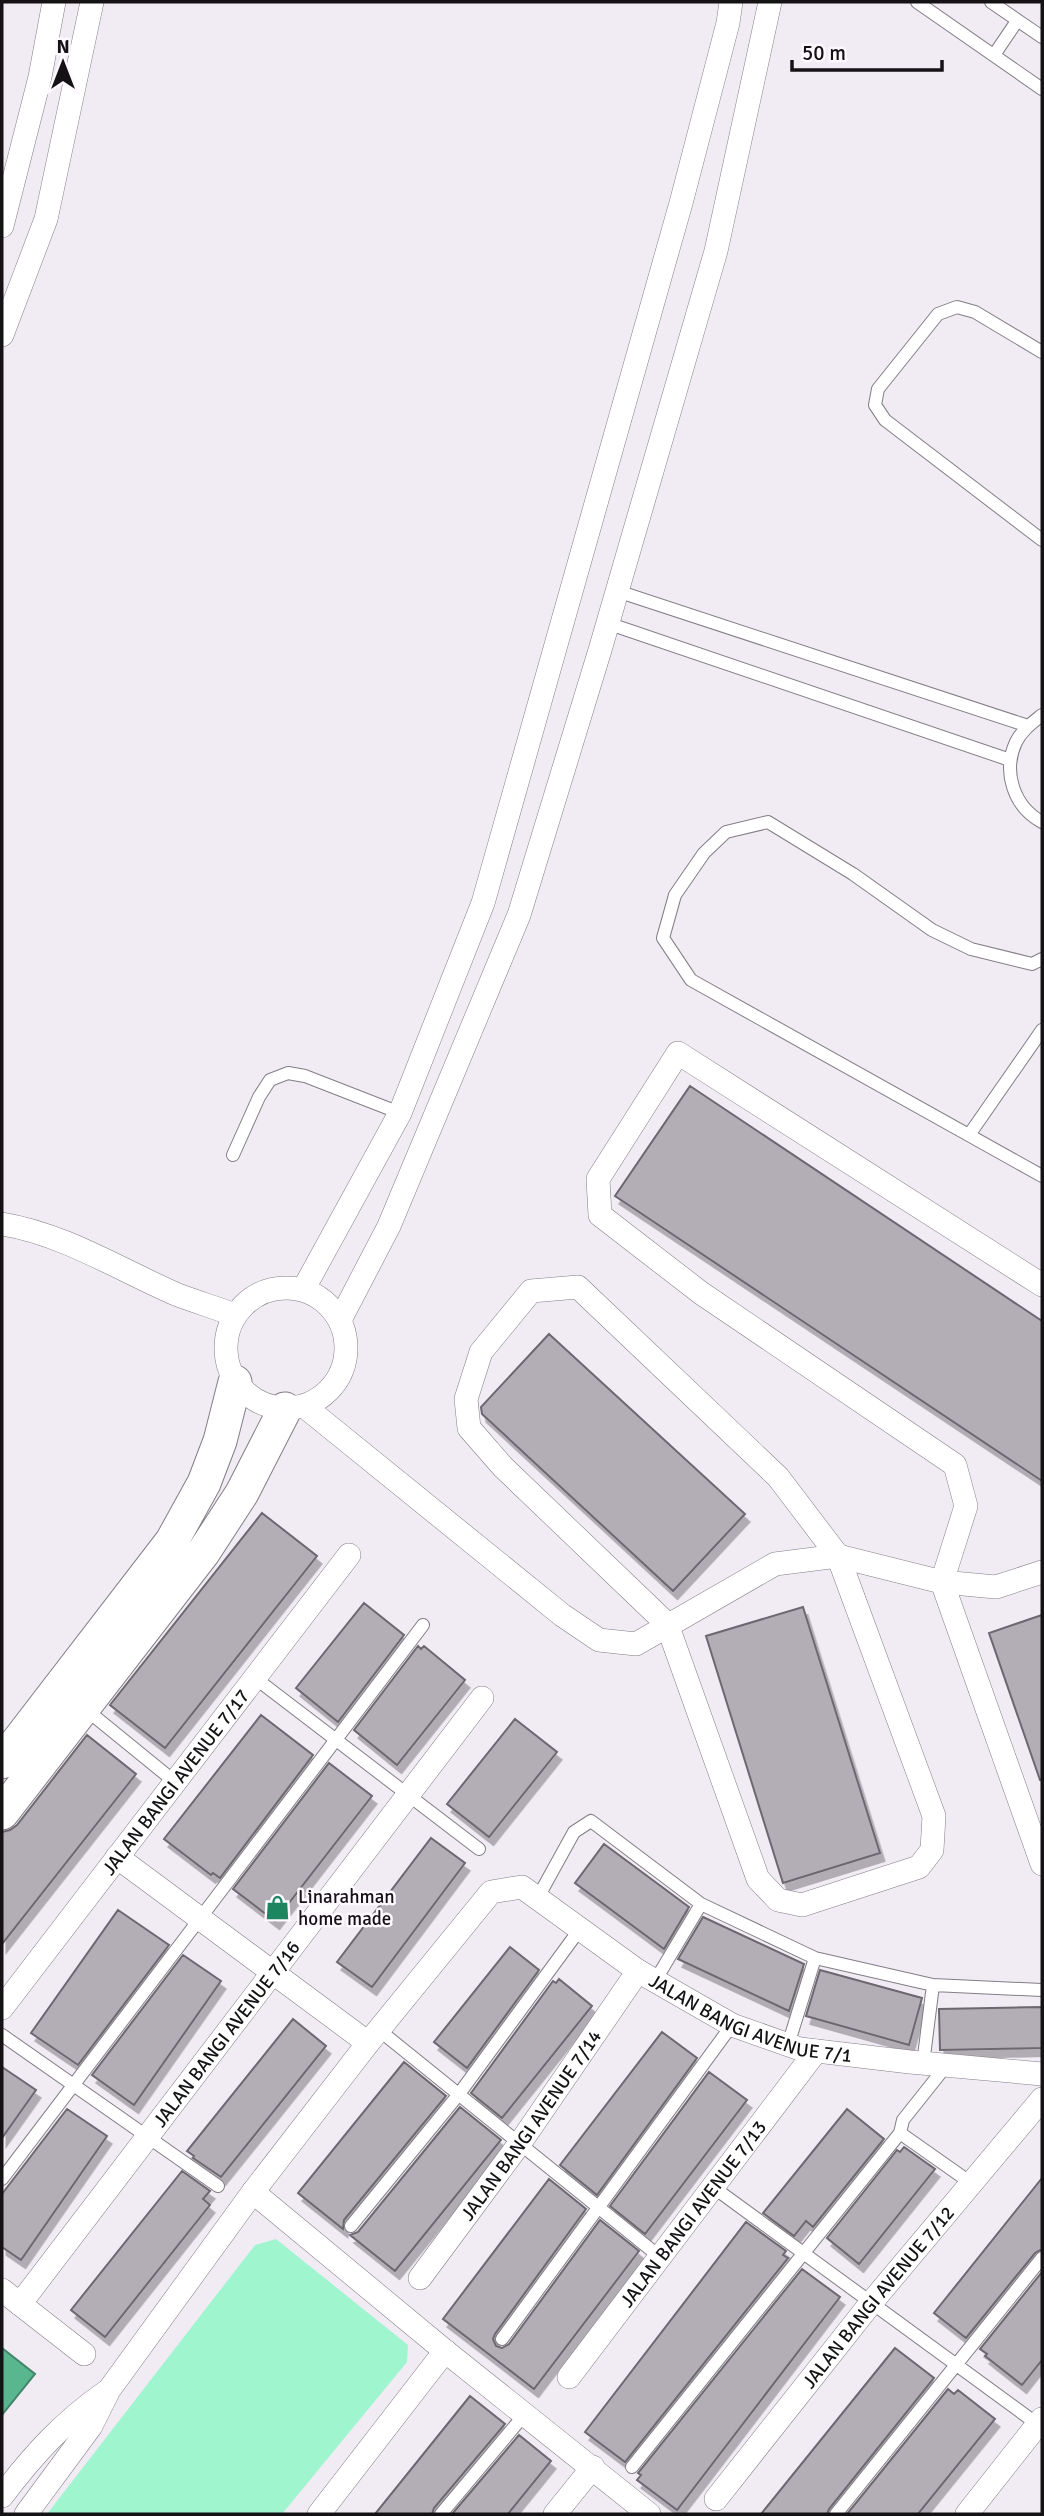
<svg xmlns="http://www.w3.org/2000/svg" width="1044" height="2516" font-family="Signika,sans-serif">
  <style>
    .green { fill: #9ff5ce }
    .water { fill: #59b78f; stroke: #44866a; stroke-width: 2 }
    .building { fill: #b3adb6; stroke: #6d6870; stroke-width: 2; filter: url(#shadow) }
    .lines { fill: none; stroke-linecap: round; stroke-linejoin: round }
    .lane-casing { stroke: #837e86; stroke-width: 14 }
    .street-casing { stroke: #837e86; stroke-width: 24 }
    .secondary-casing { stroke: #837e86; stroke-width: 35 }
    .lane { stroke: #fff; stroke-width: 12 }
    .street { stroke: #fff; stroke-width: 23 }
    .secondary { stroke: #fff; stroke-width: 33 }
    .labels { text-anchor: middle; stroke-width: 5; stroke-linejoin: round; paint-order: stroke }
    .street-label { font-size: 19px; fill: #141215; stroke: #fdf9ff }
    .poi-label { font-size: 19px; fill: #141215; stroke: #fdf9ff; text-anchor: start }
  </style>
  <defs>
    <filter id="shadow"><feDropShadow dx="4.5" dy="8" stdDeviation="0" flood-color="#0004"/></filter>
  </defs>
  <rect width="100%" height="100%" fill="#f1ebf4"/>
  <!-- green -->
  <path class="green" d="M276 2239 408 2345 407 2362 282 2514H47L255 2245Z"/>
  <!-- water -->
  <path class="water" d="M2 2348 35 2374 2 2415Z"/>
  <!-- building -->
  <path class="building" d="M690 1086 1042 1321V1481L615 1196Z
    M549 1334 745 1514 673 1591 482 1414 481 1407Z
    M262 1513 317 1556 165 1748 110 1705Z
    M364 1603 404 1635 338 1722 296 1688Z
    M803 1607 880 1853 783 1883 706 1636Z
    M1042 1615V1780H1040L989 1633Z
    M418 1646 421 1649 424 1646 465 1680 397 1765 354 1730Z
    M261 1715 313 1755 220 1878 213 1873 211 1875 164 1839Z
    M515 1719 557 1752 489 1837 447 1804Z
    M87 1735 136 1774 2 1944V1832L10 1830 17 1825Z
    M329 1763 372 1796 275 1921 233 1889Z
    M431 1838 465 1863 372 1987 337 1962Z
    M604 1844 689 1907 664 1949 575 1883Z
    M118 1910 169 1945 78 2065 31 2033Z
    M703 1917 804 1964 789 2011 678 1959Z
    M510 1947 539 1970 467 2068 434 2042Z
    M183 1955 221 1981 134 2105 92 2075Z
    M820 1970 922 1998 909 2045 806 2016Z
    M559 1979 592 2006 502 2118 471 2093 553 1981 556 1983Z
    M1042 2007V2048L940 2050 939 2009Z
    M293 2019 326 2046 221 2177 193 2158 194 2156 187 2151Z
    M662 2032 697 2058 597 2195 560 2165Z
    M404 2062 446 2096 344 2220 343 2229 298 2193Z
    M2 2067 36 2090 2 2138Z
    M709 2072 747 2100 645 2234 610 2206Z
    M460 2107 501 2140 395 2271 350 2235 358 2232Z
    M67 2109 107 2136 21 2260 2 2247V2194Z
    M847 2109 884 2139 813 2227 806 2221 794 2236 763 2213Z
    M904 2147 935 2169 859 2264 827 2238 897 2150 900 2152Z
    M182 2171 210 2191 203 2199 210 2205 105 2337 71 2310Z
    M1042 2178V2249L1035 2253 966 2338 934 2313Z
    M549 2179 586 2209 495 2334 493 2339 496 2346 502 2348 509 2344 600 2220 639 2251 534 2389 443 2319Z
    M746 2222 786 2251 783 2255 788 2258 625 2462 585 2432Z
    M802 2269 840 2297 677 2510 637 2480 641 2475 638 2473Z
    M1042 2272V2360L1022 2385 985 2356 987 2354 980 2349Z
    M895 2348 934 2378 829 2509 827 2514H761Z
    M948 2389 954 2394 958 2390 995 2419 918 2514H847Z
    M470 2396 505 2424 434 2508 432 2514H375Z
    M519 2435 551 2461 508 2514H452Z"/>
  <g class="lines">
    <defs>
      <path id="lane" d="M917 2 1042 89
        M991 2 1042 37
        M994 55 1017 21
        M1042 352 975 312 957 307 938 314 878 389 875 405 885 420 1042 540
        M617 591 1028 726
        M607 623 1010 760
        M1042 715C1032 723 1022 730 1016 742 1002 772 1014 807 1042 822
        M1042 959 1032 964 971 949 932 930 853 874 768 822 726 832 704 853 675 895 663 938 691 980 1042 1176
        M969 1135 1042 1030
        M233 1155 259 1097 270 1080 288 1073 305 1076 400 1113
        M255 1678 479 1849
        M94 1716 175 1782
        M537 1899 574 1832 591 1821 701 1904 815 1958 933 1985 1042 1990
        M655 1981 701 1904
        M379 2030 660 2257
        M2 2035 218 2186
        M788 2045 815 1958
        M923 2064 933 1985
        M946 2066 903 2120 900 2133 971 2183
        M2 2179 423 1625
        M713 2187 1040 2426
        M351 2226 459 2094 580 1929
        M502 2339 732 2025
        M632 2467 900 2133
        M441 2514 525 2414
        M836 2514 1042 2258"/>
      <g id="street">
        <path d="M2 226 40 77 54 2"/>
        <path d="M2 335 46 219 92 2"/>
        <path d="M2 1224C64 1234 120 1270 178 1295 197 1302 216 1308 235 1315"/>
        <path d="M1042 1285 678 1053 598 1179 600 1215 701 1293 955 1465 966 1506 942 1582 1042 1864"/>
        <path d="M578 1287 778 1477 838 1556 934 1816 932 1850 919 1867 802 1905 778 1900 758 1879 667 1624 503 1467 469 1428 466 1399 481 1352 531 1291Z"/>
        <circle cx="286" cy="1348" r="60"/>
        <path d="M303 1290 400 1113 483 903 681 203 728 23 731 2"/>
        <path d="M340 1320 389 1226 519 915 600 650 716 251 770 2"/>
        <path d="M304 1406 562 1615 599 1640 636 1644 775 1564 838 1556 942 1582 996 1587 1042 1572"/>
        <path d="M117 1857 368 2043"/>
        <path id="s1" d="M2 2008 349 1555"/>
        <path d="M253 2192 445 2351 649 2514"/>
        <path id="s2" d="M420 2278 520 2143 638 1971"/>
        <path d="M2 2290 84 2354"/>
        <path id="s3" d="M20 2304 482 1698"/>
        <path id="s4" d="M569 2377 816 2051"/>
        <path d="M2 2496C33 2455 64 2421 106 2392"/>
        <path id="s5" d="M716 2499 871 2303 1042 2099"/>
        <path id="s6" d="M26 2514 91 2426 109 2390 253 2192 368 2043 491 1892 522 1887 638 1971 732 2025 800 2049 910 2062 1042 2074"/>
        <path d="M319 2514 445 2351"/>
        <path d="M555 2514 593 2467"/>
        <path d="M967 2514 1042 2419"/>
      </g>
      <path id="secondary" d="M2 1762 172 1541 204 1483 220 1441 235 1382
        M2 1813 203 1553 242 1493 285 1409"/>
    </defs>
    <!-- lane casing -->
    <use href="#lane" class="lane-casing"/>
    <!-- street casing -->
    <use href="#street" class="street-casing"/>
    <!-- secondary casing -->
    <use href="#secondary" class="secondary-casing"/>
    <!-- lane -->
    <use href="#lane" class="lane"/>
    <!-- street -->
    <use href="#street" class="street"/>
    <!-- secondary -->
    <use href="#secondary" class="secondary"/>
  </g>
  <!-- icons -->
  <defs>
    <symbol id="shop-bare" viewBox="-9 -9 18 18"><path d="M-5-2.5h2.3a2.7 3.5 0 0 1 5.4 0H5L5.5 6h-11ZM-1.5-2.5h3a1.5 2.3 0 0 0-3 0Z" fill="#1d8560" stroke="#fdf9ff" stroke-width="2.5" paint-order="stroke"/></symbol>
  </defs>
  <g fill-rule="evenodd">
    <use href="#shop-bare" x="260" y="1890" width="35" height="35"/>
  </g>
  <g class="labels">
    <!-- street labels -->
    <g class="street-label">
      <text dy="7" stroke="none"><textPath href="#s1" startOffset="285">JALAN BANGI AVENUE 7/17</textPath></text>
      <text dy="7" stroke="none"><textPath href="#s6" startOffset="1076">JALAN BANGI AVENUE 7/1</textPath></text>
      <text dy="7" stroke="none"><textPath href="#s3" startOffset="340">JALAN BANGI AVENUE 7/16</textPath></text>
      <text dy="7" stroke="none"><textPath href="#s2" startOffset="189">JALAN BANGI AVENUE 7/14</textPath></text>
      <text dy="7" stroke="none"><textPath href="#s4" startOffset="205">JALAN BANGI AVENUE 7/13</textPath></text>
      <text dy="7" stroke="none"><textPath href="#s5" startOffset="259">JALAN BANGI AVENUE 7/12</textPath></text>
    </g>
    <!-- poi labels -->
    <g class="poi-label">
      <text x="298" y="1903">Linarahman<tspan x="298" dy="22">home made</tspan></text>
    </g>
  </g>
  <!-- border -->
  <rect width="1044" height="2516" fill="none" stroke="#141215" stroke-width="7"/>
  <!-- north arrow -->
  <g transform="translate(63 63)" stroke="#fdf9ff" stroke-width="5" paint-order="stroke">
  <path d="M0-5L12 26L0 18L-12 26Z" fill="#141215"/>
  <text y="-10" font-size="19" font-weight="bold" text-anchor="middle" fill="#141215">N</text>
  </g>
  <!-- scale -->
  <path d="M792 60v10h150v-10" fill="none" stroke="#141215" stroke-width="3.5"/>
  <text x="802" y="60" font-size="21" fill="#141215" stroke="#fdf9ff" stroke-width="5" paint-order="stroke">50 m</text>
</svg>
